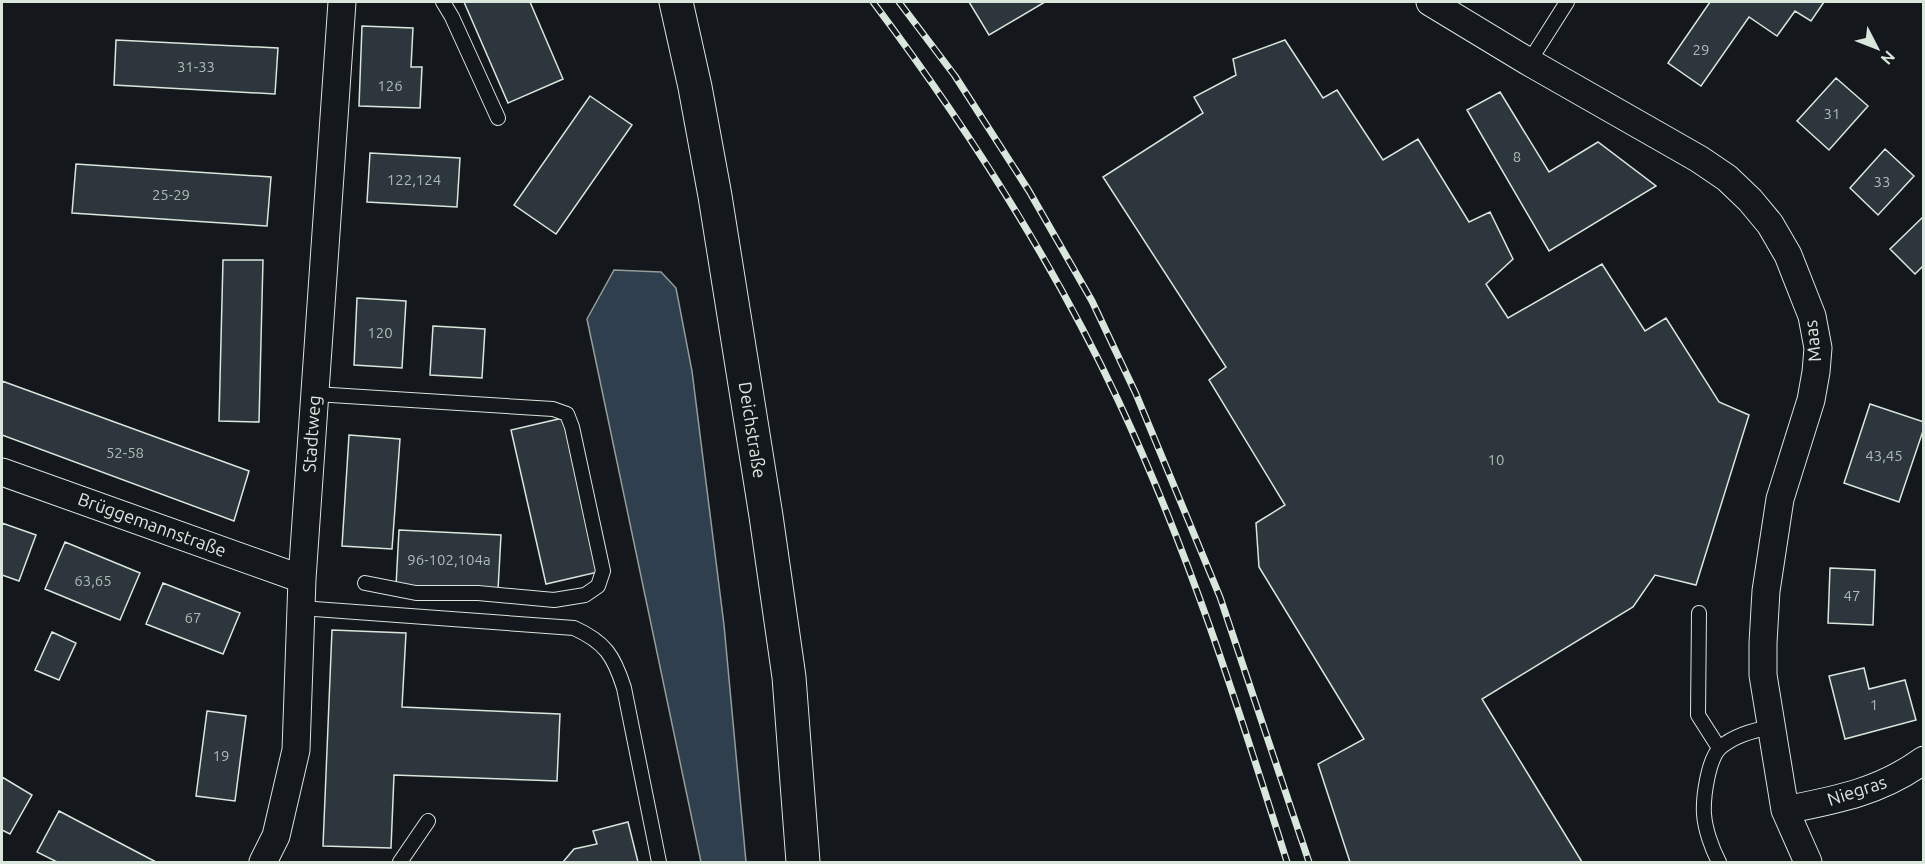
<svg xmlns="http://www.w3.org/2000/svg" width="1925" height="864" font-family="Ubuntu,sans-serif">
  <style>
    .water { fill: #2f3f4d; stroke: #939e99; stroke-width: 1.5 }
    .building { fill: #2c363c; stroke: #d8e6dc; stroke-width: 1.5 }
    .lines { fill: none; stroke-linecap: round; stroke-linejoin: round }
    .lane-casing { stroke: #d8e6dc; stroke-width: 16 }
    .street-casing { stroke: #d8e6dc; stroke-width: 29 }
    .secondary-casing { stroke: #d8e6dc; stroke-width: 35 }
    .lane { stroke: #14181c; stroke-width: 14 }
    .street { stroke: #14181c; stroke-width: 27 }
    .secondary { stroke: #14181c; stroke-width: 33 }
    .rail-casing { stroke: #d8e6dc; stroke-width: 7 }
    .rail { stroke: #14181c; stroke-width: 4.5; stroke-dasharray: 14; stroke-linecap: butt }
    .labels { text-anchor: middle; stroke-width: 4.5; stroke-linejoin: round; paint-order: stroke }
    .number-label { font-size: 15px; fill: #adbab4 }
    .street-label { font-size: 18px; fill: #d8e6dc; stroke: #14181c }
  </style>
  <rect width="100%" height="100%" fill="#14181c"/>
  <!-- water -->
  <path class="water" d="M614 270 661 272 676 288 692 371 724 625 746 862H701L587 319Z"/>
  <!-- building -->
  <path class="building" d="M464 2H530L563 79 508 103Z
    M969 2H1045L989 35Z
    M1710 2H1824L1811 21 1795 11 1777 36 1749 17 1701 86 1668 63Z
    M362 26 413 28 411 67H422L420 108 359 106Z
    M116 40 278 48 275 94 114 85Z
    M1285 40 1323 98 1337 90 1383 160 1418 139 1469 222 1490 212 1513 259 1486 284 1508 318 1602 264 1645 331 1666 318 1719 402 1749 415 1696 585 1655 575 1633 607 1482 699 1582 862H1350L1318 764 1364 739 1259 567 1256 523 1285 505 1209 380 1226 367 1103 177 1203 113 1194 97 1236 75 1233 59Z
    M1836 78 1868 106 1829 150 1797 121Z
    M1500 92 1549 172 1598 142 1656 186 1549 251 1467 110Z
    M590 96 632 125 556 234 514 205Z
    M1885 149 1914 176 1878 215 1850 188Z
    M370 153 460 158 457 207 367 202Z
    M76 164 271 177 267 226 72 213Z
    M1924 216V265L1915 274 1890 249Z
    M223 260H263L259 422 219 421Z
    M357 298 406 301 402 368 354 365Z
    M433 326 485 329 482 378 430 375Z
    M2 381 249 471 234 521 2 435Z
    M1870 404 1924 422V428L1899 502 1844 483Z
    M563 418 598 572 546 584 511 430Z
    M349 435 400 439 392 549 342 546Z
    M2 523 36 535 19 581 2 575Z
    M399 530 501 535 498 590 396 586Z
    M65 542 140 573 120 620 45 589Z
    M1830 568 1875 570 1873 625 1828 623Z
    M163 583 240 613 223 654 146 624Z
    M332 630 406 633 402 707 560 714 557 781 394 775 391 848 323 846Z
    M52 632 76 643 59 680 35 670Z
    M1864 668 1869 689 1905 680 1916 720 1845 739 1829 676Z
    M207 711 246 716 235 801 196 796Z
    M2 777 32 795 10 834 2 830Z
    M59 811 156 862H57L37 852Z
    M628 822 638 862H563L574 849 597 844 593 831Z"/>
  <g class="lines">
    <defs>
      <path id="lane" d="M443 2 452 17 498 118
        M1529 62 1567 2
        M315 394 553 409 567 414 572 427 603 571 598 586 585 595 554 600 478 593H416L365 583
        M301 608 574 628C605 642 614 656 624 688L659 862
        M1699 613 1698 715 1719 748
        M400 862 428 821
        M1719 862C1712 849 1705 829 1704 814 1703 798 1708 758 1721 747 1735 735 1754 730 1772 727"/>
      <path id="street" d="M1430 2 1529 62 1699 159 1727 178 1750 200 1770 224 1788 255 1812 316 1818 348 1816 372 1811 400 1780 499 1766 591 1763 643V675L1785 810 1808 862
        M2 472 302 579
        M1785 810C1836 800 1880 792 1924 760
        M263 862 276 836 296 750 302 579 342 2"/>
      <path id="secondary" d="M676 2 695 87 715 196 766 516 789 677 803 862"/>
    </defs>
    <!-- lane casing -->
    <use href="#lane" class="lane-casing"/>
    <!-- street casing -->
    <use href="#street" class="street-casing"/>
    <!-- secondary casing -->
    <use href="#secondary" class="secondary-casing"/>
    <!-- lane -->
    <use href="#lane" class="lane"/>
    <!-- street -->
    <use href="#street" class="street"/>
    <!-- secondary -->
    <use href="#secondary" class="secondary"/>
    <defs>
      <path id="rail" d="M873 2C967 127 1051 258 1118 400 1188 549 1238 706 1287 862
        M899 2 955 76 1029 191 1092 301 1136 394 1220 597 1309 862"/>
    </defs>
    <!-- rail casing -->
    <use href="#rail" class="rail-casing"/>
    <!-- rail -->
    <use href="#rail" class="rail"/>
  </g>
  <g class="labels">
    <!-- number labels -->
    <g class="number-label">
      <text x="1701" y="55">29</text>
      <text x="196" y="72">31-33</text>
      <text x="390" y="91">126</text>
      <text x="1832" y="119">31</text>
      <text x="1517" y="162">8</text>
      <text x="414" y="185">122,124</text>
      <text x="1882" y="187">33</text>
      <text x="171" y="200">25-29</text>
      <text x="380" y="338">120</text>
      <text x="125" y="458">52-58</text>
      <text x="1884" y="461">43,45</text>
      <text x="1496" y="465">10</text>
      <text x="449" y="565">96-102,104a</text>
      <text x="93" y="586">63,65</text>
      <text x="1852" y="601">47</text>
      <text x="193" y="623">67</text>
      <text x="1874" y="710">1</text>
      <text x="221" y="761">19</text>
    </g>
    <!-- street labels -->
    <g class="street-label">
      <text transform="translate(1813 341) rotate(-96)" y="6">Maas</text>
      <text transform="translate(752 430) rotate(81)" y="6">Deichstraße</text>
      <text transform="translate(312 434) rotate(-86)" y="6">Stadtweg</text>
      <text transform="translate(152 525) rotate(20)" y="6">Brüggemannstraße</text>
      <text transform="translate(1857 791) rotate(-18)" y="6">Niegras</text>
    </g>
  </g>
  <!-- border -->
  <rect width="1925" height="864" fill="none" stroke="#d8e6dc" stroke-width="6"/>
  <!-- north arrow -->
  <g transform="translate(1877 48) rotate(132)" stroke="#14181c" stroke-width="4.5" paint-order="stroke">
  <path d="M0-4.5L10 22L0 15L-10 22Z" fill="#d8e6dc"/>
  <text y="-9" font-size="16" font-weight="bold" text-anchor="middle" fill="#d8e6dc">N</text>
  </g>
</svg>
